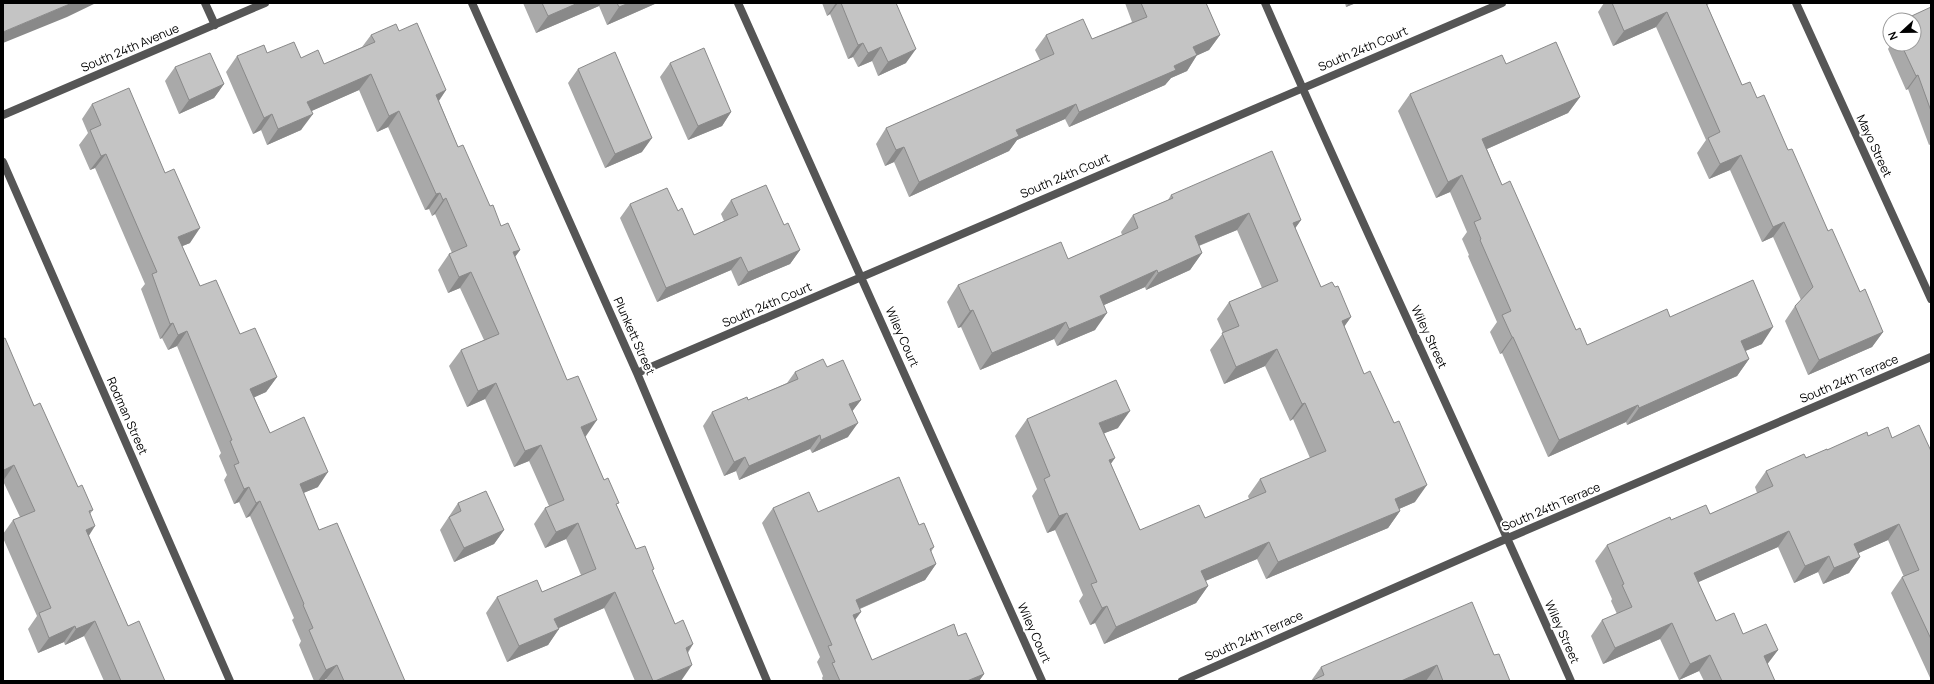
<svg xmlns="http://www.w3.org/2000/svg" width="1934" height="684" font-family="Manrope,sans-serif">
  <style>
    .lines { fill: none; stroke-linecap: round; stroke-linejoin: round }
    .minor { stroke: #555; stroke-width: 8 }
    .wall { fill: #a9a9a9 }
    .shaded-wall { fill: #898989 }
    .building { fill: #c4c4c4; stroke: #898989 }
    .labels { text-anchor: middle; stroke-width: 4; stroke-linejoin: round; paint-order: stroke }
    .street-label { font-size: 12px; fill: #000; stroke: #fff }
  </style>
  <rect width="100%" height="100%" fill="#fff"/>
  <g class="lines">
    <!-- minor -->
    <path class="minor" d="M205 3 215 25
      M472 3 637 373 767 681
      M738 3 1042 681
      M1265 3C1364 230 1471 454 1571 681
      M1796 3 1931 299
      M3 115 265 3
      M3 162 230 681
      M637 373 1502 3
      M1182 681 1508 538 1931 357"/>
  </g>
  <!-- wall -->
  <path class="wall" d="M523 3H657L607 25 599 6 536 33Z
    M822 3H896L906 63 878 76 872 61 858 67 853 57 848 59 830 14 827 16Z
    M1125 3H1206L1220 35 1209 50 1197 55 1187 71 1171 78 1165 85 1069 127 1065 119 1017 140 1009 151 909 197 894 162 885 166 876 144 886 128 1040 60 1035 50 1046 35 1092 39 1132 22Z
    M1345 3H1356L1346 7Z
    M1604 3H1711L1707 5 1742 85 1757 98 1788 150 1828 231 1860 292 1883 332 1872 347 1808 375 1785 321 1795 306 1801 300 1773 237 1762 242 1730 170 1709 179 1697 153 1706 140 1656 27 1613 46 1598 12Z
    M1931 7V144L1929 145 1908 89 1906 90 1888 49 1891 44H1914Z
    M399 31 446 90 439 101 458 147 490 206 501 226 520 250 515 257 586 436 585 437 604 480 617 506 636 549 652 572 675 624 693 644 688 653 681 681H635L604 608 559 628 548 645 507 662 486 613 497 597 542 592 581 575 566 539 545 548 534 524 545 508 549 506 529 461 514 467 485 399 467 407 449 366 461 350 484 340 460 288 448 293 438 270 449 254 452 253 435 214 432 216 429 209 425 210 388 127 377 132 359 90 311 111 301 130 267 145 261 130 253 134 226 72 237 56 267 53 324 64 362 47 371 35Z
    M1890 32V42L1887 36Z
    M670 63 731 112 722 126 688 140 660 77Z
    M1506 64 1580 97 1568 113 1487 149 1502 185 1576 330 1587 345 1670 317 1762 344 1745 351 1749 359 1737 376 1627 425 1626 422 1548 457 1502 353 1500 354 1490 332 1497 322 1468 256 1469 255 1462 239 1467 232 1450 192 1436 198 1398 111 1410 94Z
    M175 67 224 84 214 98 179 114 165 81Z
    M578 69 642 152 605 168 568 83Z
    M92 104 190 243 182 246 200 286 240 334 277 377 266 392 254 397 270 433 318 487 303 493 319 530 405 681H327L326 679 323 681H314L299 645 301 641 292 620 294 618 250 516 246 518 239 502 234 504 224 480 227 475 219 456 221 453 177 346 168 350 162 338 160 339 141 289 145 284 95 168 90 170 79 145 88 133 82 119Z
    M1171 195 1301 220 1295 228 1321 287 1351 317 1344 326 1415 502 1399 509 1400 511 1388 528 1266 579 1257 559 1205 581 1208 586 1196 603 1104 644 1095 623 1090 625 1079 601 1083 595 1055 530 1047 533 1032 496 1037 489 1015 436 1027 419 1118 428 1104 433 1111 464 1140 530 1205 518 1249 499 1248 496 1260 479 1310 458 1293 419 1290 421 1265 366 1224 384 1210 350 1223 333 1217 319 1229 302 1262 288 1237 230 1199 246 1202 253 1190 270 1146 290 1145 287 1104 305 1095 330 1057 346 1054 339 980 370 961 327 958 328 947 302 958 285 1068 259 1122 235 1121 232 1133 215 1168 200Z
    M731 200 784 225 800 250 790 264 738 286 731 270 657 302 620 218 630 204 694 235 724 221 721 214Z
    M3 339 34 406 78 487 93 510 90 514 89 536 128 626 165 681H104L84 636 65 645 64 642 38 653 28 629 37 616 3 538V534L13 520 20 517 3 481Z
    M827 367 861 400 852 411 848 437 812 453 810 449 739 480 736 471 724 476 703 426 712 412 748 400 787 383 795 372Z
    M1868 436 1892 438 1931 451V680L1891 593 1902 577H1904L1888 540 1858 553 1860 557 1849 573 1823 584 1818 572 1794 583 1778 547 1698 582 1716 621 1778 650 1767 664 1775 681H1704L1699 671 1679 680 1660 639 1603 664 1591 636 1602 620 1617 614 1611 601 1612 599 1595 561 1607 545 1671 520 1710 514 1757 493 1755 487 1766 471Z
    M458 503 504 530 494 544 454 562 440 530Z
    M773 508 818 512 919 525 934 547 931 552 936 564 925 580 860 609 855 620 872 660 958 636 984 674 979 681H823L822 678 823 676 817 662 820 657 762 523Z
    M1494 655 1510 681H1311L1321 667Z"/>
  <!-- shaded-wall -->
  <path class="shaded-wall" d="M72 3H96L67 17 3 43V32Z
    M578 3H601L599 6 536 33 548 16Z
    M629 3H657L607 25 619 7Z
    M836 3H838L830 14 827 16Z
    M1349 3H1356L1346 7Z
    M1667 12 1656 27 1613 46 1624 31Z
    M1220 35 1209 50 1183 62 1193 47Z
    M863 43 853 57 848 59 858 45Z
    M881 47 872 61 858 67 868 53Z
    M916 49 906 63 878 76 888 62Z
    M1197 55 1187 71 1171 78 1165 85 1069 127 1079 112 1174 66Z
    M371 74 359 90 296 118 307 102Z
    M1918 75 1908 89 1906 90 1916 76Z
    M224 84 214 98 179 114 189 100Z
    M446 90 435 106 436 95Z
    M1580 97 1568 113 1471 156 1482 139Z
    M1076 104 1065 119 1017 140 1009 151 909 197 919 182 1016 130Z
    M399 111 388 127 377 132 389 116Z
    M731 112 722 126 688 140 698 126Z
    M272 114 261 130 253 134 264 118Z
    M313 114 301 130 267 145 278 129Z
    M652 138 642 152 605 168 615 154Z
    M904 147 894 162 885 166 896 150Z
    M106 154 95 168 90 170 101 156Z
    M1741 155 1730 170 1709 179 1720 164Z
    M1462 175 1450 192 1436 198 1448 182Z
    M440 193 429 209 425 210 436 194Z
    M446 198 435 214 432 216 443 200Z
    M1249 213 1237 230 1183 252 1195 236Z
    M1301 220 1289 237 1293 223Z
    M1784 222 1773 237 1762 242 1773 227Z
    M200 228 190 243 168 252 178 237Z
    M520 250 508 266 513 252Z
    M800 250 790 264 738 286 748 272Z
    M1202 253 1190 270 1146 290 1158 273Z
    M741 257 731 270 657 302 666 288Z
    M1157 270 1145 287 1088 312 1100 296Z
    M471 272 460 288 448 293 459 277Z
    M973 310 961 327 958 328 970 311Z
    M1107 313 1095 330 1057 346 1069 329Z
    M1351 317 1339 334 1342 321Z
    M1066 322 1054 339 980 370 992 353Z
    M173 323 162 338 160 339 170 324Z
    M1773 327 1762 344 1729 358 1741 341Z
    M187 331 177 346 168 350 178 335Z
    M1883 332 1872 347 1808 375 1819 360Z
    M1512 337H1513L1502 353 1500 354Z
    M1277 349 1265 366 1224 384 1236 367Z
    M1749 359 1737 376 1627 425 1639 408Z
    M277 377 266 392 240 404 250 389Z
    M496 383 485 399 467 407 478 391Z
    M861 400 851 413 849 404Z
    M1305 403 1293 419 1290 421 1302 404Z
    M1638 405 1626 422 1548 457 1559 440Z
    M1130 411 1118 428 1087 440 1099 423Z
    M597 420 586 436 570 443 581 427Z
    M858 423 848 437 812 453 821 440Z
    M820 435 810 449 739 480 749 466Z
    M541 445 529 461 514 467 525 451Z
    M745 457 736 471 724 476 734 462Z
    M1115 458 1103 475 1109 460Z
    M14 465 3 481V471L4 470Z
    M328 472 318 487 289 499 300 484Z
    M1427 485 1415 502 1383 516 1395 499Z
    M249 487 239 502 234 504 244 489Z
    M260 501 250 516 246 518 256 503Z
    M1400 511 1388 528 1266 579 1278 562Z
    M1067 513 1055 530 1047 533 1059 516Z
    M578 523 566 539 545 548 556 532Z
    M1899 524 1888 540 1843 560 1854 544Z
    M95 526 85 542 86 530Z
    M504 530 494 544 454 562 464 548Z
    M1789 531 1778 547 1683 589 1694 573Z
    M1269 542 1257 559 1189 588 1201 571Z
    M1829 556 1818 572 1794 583 1805 566Z
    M1860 557 1849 573 1823 584 1834 568Z
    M936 564 925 580 845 615 856 600Z
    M1208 586 1196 603 1104 644 1116 627Z
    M615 592 604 608 543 635 554 619Z
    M1107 606 1095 623 1090 625 1102 608Z
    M861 612 850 627 853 615Z
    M95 621 84 636 65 645 76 629Z
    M1672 623 1660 639 1603 664 1615 648Z
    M75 626 64 642 38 653 49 638Z
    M559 629 548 645 507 662 519 646Z
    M693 644 682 660 686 648Z
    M1778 650 1766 666 1764 656Z
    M1710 655 1699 671 1679 680 1690 664Z
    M337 665 326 679 323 681H318L326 670Z
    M692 665 681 681H655Z
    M1437 665 1426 681H1401Z
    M984 674 979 681H967Z"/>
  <!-- building -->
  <path class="building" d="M3 3H72L3 32Z
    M542 3H578L548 16Z
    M617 3H629L619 7Z
    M841 3H896L916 49 888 62 881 47 868 53 863 43 858 45Z
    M1141 3H1206L1220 35 1193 47 1197 55 1174 66 1176 70 1079 112 1076 104 1016 130 1019 136 919 182 904 147 896 150 886 128 1054 54 1046 35 1083 19 1092 39 1147 17Z
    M1612 3H1706L1742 85 1750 82 1757 98 1764 95 1788 150 1792 149 1828 231 1832 229 1860 292 1865 289 1883 332 1819 360 1795 306 1813 287 1784 222 1773 227 1741 155 1720 164 1708 138 1720 132 1667 12 1624 31Z
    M1931 7V111L1918 75 1916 76 1901 44H1914V20H1903Z
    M417 23 446 90 436 95 458 147 463 145 490 206 493 205 501 226 508 223 520 250 513 252 567 380 578 376 597 420 581 427 604 480 608 478 619 503 616 504 636 549 645 546 654 569 652 570 675 624 683 620 693 644 686 648 692 665 655 681H653L615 592 554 619 559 629 519 646 497 597 537 580 542 592 596 569 578 523 556 532 545 508 564 500 541 445 525 451 496 383 478 391 461 350 499 334 471 272 459 277 449 254 467 246 446 198 443 200 440 193 436 194 399 111 389 116 371 74 307 102 313 114 278 129 272 114 264 118 237 56 264 45 267 53 294 42 301 58 318 50 324 64 375 42 371 35 396 24 399 31Z
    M1556 42 1580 97 1482 139 1502 185 1510 181 1576 330 1580 328 1587 345 1667 309 1670 317 1753 280 1773 327 1741 341 1749 359 1639 408 1638 405 1559 440 1513 337H1512L1502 315 1511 311 1480 240 1481 239 1474 222 1481 219 1462 175 1448 182 1410 94 1502 55 1506 64Z
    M704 48 731 112 698 126 670 63Z
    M615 52 652 138 615 154 578 69Z
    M210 53 224 84 189 100 175 67Z
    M129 88 165 173 174 169 200 228 178 237 200 286 216 280 240 334 255 328 277 377 250 389 270 433 304 417 328 472 300 484 319 530 337 523 405 681H344L337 665 326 670 309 630 313 628 303 605 304 604 260 501 256 503 249 487 244 489 234 465 239 463 230 441 232 440 187 331 178 335 173 323 170 324 152 274 157 272 106 154 101 156 90 130 101 125 92 104Z
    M1272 151 1301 220 1293 223 1321 287 1332 282 1335 287 1338 286 1351 317 1342 321 1364 374 1370 371 1394 423 1399 421 1427 485 1395 499 1400 511 1278 562 1269 542 1201 571 1208 586 1116 627 1107 606 1102 608 1091 584 1097 582 1067 513 1059 516 1044 479 1050 476 1027 419 1116 380 1130 411 1099 423 1115 458 1109 460 1140 530 1199 505 1205 518 1266 492 1260 479 1326 451 1305 403 1302 404 1277 349 1236 367 1222 333 1239 326 1229 302 1278 281 1249 213 1195 236 1202 253 1158 273 1157 270 1100 296 1107 313 1069 329 1066 322 992 353 973 310 970 311 958 285 1061 242 1068 259 1138 228 1133 215 1173 198 1171 195Z
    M766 185 784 225 788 223 800 250 748 272 741 257 666 288 630 204 667 188 678 211 682 208 694 235 738 215 731 200Z
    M5 338 34 406 40 403 78 487 82 485 93 510 89 511 95 526 86 530 128 626 139 621 165 681H121L95 621 76 629 75 626 49 638 39 613 51 608 13 520 35 511 14 465 4 470 3 467V339Z
    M823 359 827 367 843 360 861 400 849 404 858 423 821 440 820 435 749 466 745 457 734 462 712 412 747 397 748 400 798 379 795 372Z
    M1919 425 1931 451V639L1902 577 1919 570 1899 524 1854 544 1860 557 1834 568 1829 556 1805 566 1789 531 1694 573 1716 621 1734 613 1743 634 1766 624 1778 650 1764 656 1775 681H1722L1710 655 1690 664 1672 623 1615 648 1602 620 1632 607 1622 585 1624 584 1607 545 1670 517 1671 520 1706 505 1710 514 1773 486 1766 471 1804 454 1806 458 1827 449V450L1867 432 1868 436 1888 427 1892 438Z
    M899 477 919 525 924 523 934 547 930 549 936 564 856 600 861 612 853 615 872 660 954 624 958 636 966 633 984 674 967 681H840L832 663 835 662 828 646 832 645 773 508 809 492 818 512Z
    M486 491 504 530 464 548 449 517 461 511 458 503Z
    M1472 602 1494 655 1499 654 1510 681H1443L1437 665 1401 681H1311L1324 675 1321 667Z"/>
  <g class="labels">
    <!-- street labels -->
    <g class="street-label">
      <text transform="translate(130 48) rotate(-23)" y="4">South 24th Avenue</text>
      <text transform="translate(1363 49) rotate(-23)" y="4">South 24th Court</text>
      <text transform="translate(1874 146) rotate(65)" y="4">Mayo Street</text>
      <text transform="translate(1065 176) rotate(-23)" y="4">South 24th Court</text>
      <text transform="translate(767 305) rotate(-23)" y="4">South 24th Court</text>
      <text transform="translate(634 336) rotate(66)" y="4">Plunkett Street</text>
      <text transform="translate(902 337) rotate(66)" y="4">Wiley Court</text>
      <text transform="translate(1429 337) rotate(65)" y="4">Wiley Street</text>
      <text transform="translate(1849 379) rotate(-23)" y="4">South 24th Terrace</text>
      <text transform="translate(127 416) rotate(66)" y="4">Rodman Street</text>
      <text transform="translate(1551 507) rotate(-23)" y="4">South 24th Terrace</text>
      <text transform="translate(1562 632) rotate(66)" y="4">Wiley Street</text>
      <text transform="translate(1034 633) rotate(66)" y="4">Wiley Court</text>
      <text transform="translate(1254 636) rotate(-24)" y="4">South 24th Terrace</text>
    </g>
  </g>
  <!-- border -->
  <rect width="1934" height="684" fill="none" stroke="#000000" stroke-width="8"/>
  <!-- north arrow -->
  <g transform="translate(1902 32) rotate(248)"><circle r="19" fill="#ffffff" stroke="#999999"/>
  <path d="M0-3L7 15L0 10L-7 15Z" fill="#000000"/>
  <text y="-6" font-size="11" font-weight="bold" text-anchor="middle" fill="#000000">N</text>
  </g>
</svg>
